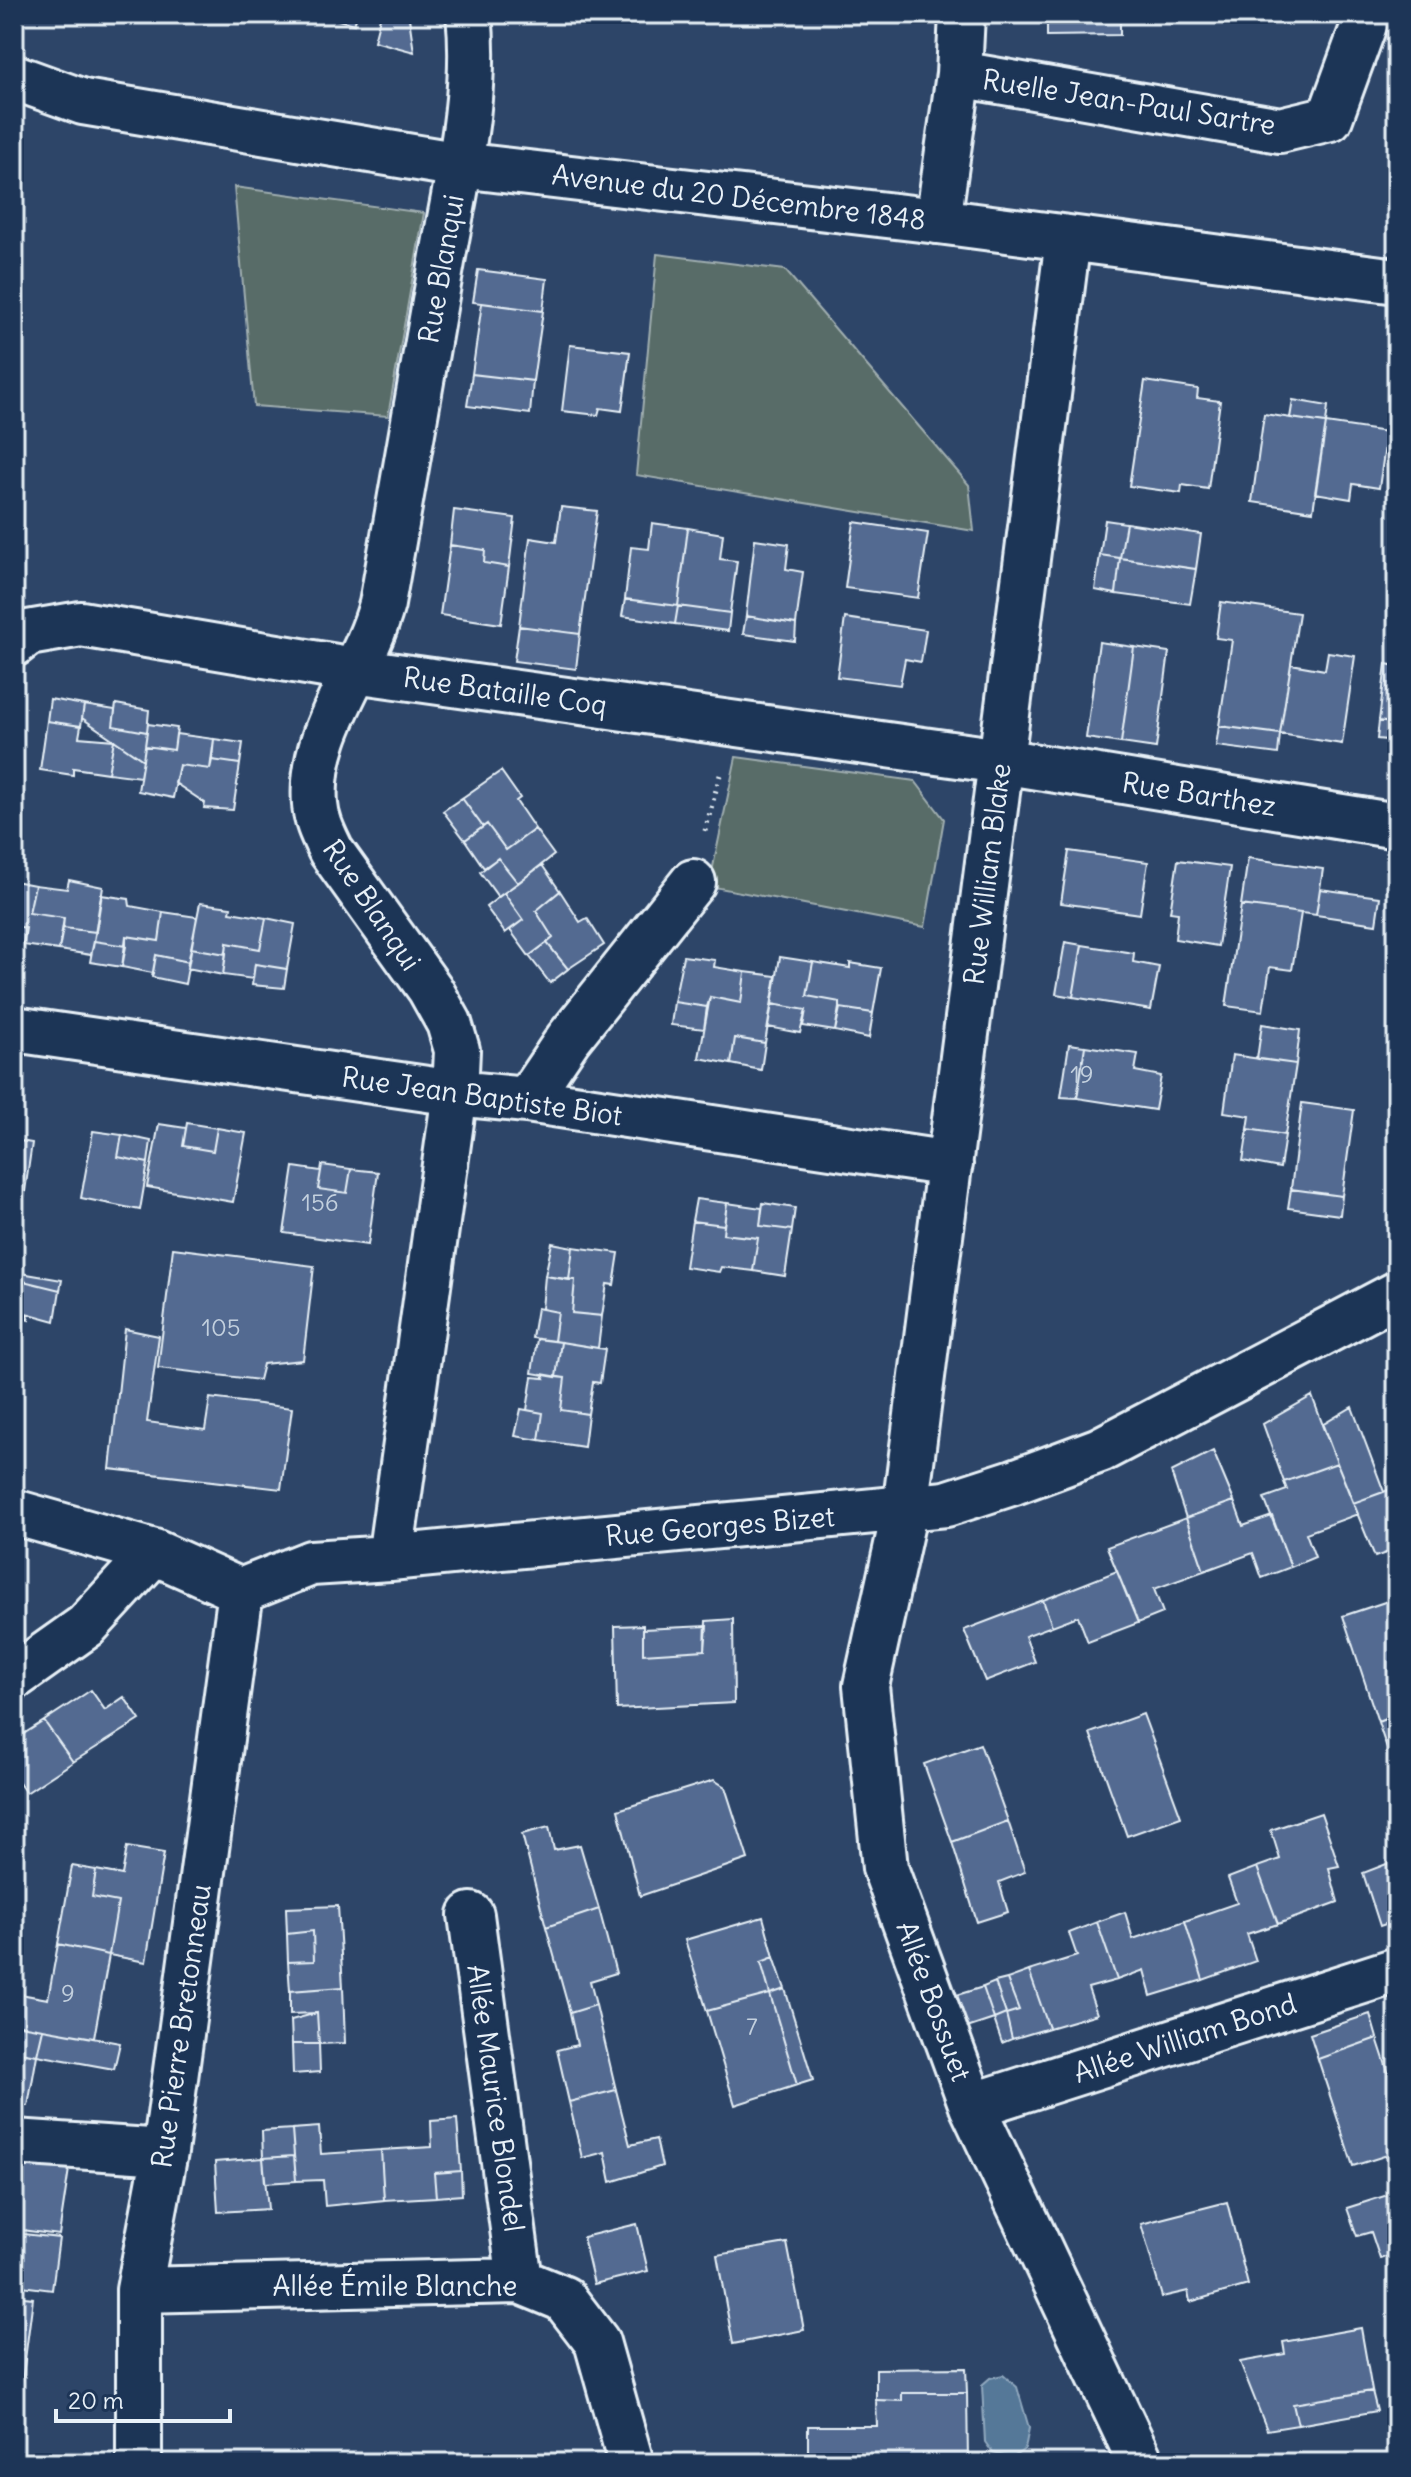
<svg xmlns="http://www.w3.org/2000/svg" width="1411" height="2477" font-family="Delius,sans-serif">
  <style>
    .green { fill: #586c67; stroke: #a0aeb0; stroke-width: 2 }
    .water { fill: #557898; stroke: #90a8be; stroke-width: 2 }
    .building { fill: #536b91; stroke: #e8f1f8; stroke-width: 2 }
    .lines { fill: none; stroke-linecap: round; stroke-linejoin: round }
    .minor-casing { stroke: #e8f1f8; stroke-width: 50 }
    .major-casing { stroke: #e8f1f8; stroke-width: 50 }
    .path { stroke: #e8f1f8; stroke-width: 5; stroke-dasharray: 2 6; stroke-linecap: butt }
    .minor { stroke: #1d3557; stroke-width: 44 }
    .major { stroke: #1d3557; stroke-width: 44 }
    .labels { text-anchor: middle; stroke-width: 6; stroke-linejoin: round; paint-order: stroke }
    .number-label { font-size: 24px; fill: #c3d0de }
    .street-label { font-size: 28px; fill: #e8f1f8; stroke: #1d3557 }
  </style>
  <rect width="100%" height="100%" fill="#2d4568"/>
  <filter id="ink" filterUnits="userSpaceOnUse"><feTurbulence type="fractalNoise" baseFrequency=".0125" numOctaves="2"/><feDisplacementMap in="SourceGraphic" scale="16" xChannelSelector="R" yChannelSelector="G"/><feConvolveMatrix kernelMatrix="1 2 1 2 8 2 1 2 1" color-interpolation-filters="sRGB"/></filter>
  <g filter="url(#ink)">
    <!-- green -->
    <path class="green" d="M234 187 424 213 388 416 254 406Z
      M657 254 785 270 969 485 974 531 636 475Z
      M736 757 915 781 944 819 925 927 709 886Z"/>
    <!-- water -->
    <path class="water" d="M1003 2375 1017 2387 1029 2428 1025 2449 1012 2458 993 2453 985 2442 982 2385 990 2378Z"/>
    <!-- building -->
    <path class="building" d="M331 14H358L354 24 330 18Z
      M381 14 409 18 414 52 374 41Z
      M1047 14H1120V35L1047 36Z
      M478 270 547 279 543 311 473 302Z
      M482 303 543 311 533 381 472 374Z
      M570 345 630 352 622 411 600 408 598 415 562 411Z
      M472 374 533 381 530 414 467 406Z
      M1145 381 1198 389 1197 398 1220 401 1208 489 1182 485 1181 493 1129 486Z
      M1293 400 1328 406 1326 423 1290 418Z
      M1264 414 1326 423 1313 511 1252 502Z
      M1326 423 1387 432 1379 488 1353 484 1351 499 1315 493Z
      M561 507 597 511 580 634 519 626 530 538 556 542Z
      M454 510 515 518 509 567 484 563 485 550 450 545Z
      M1105 520 1126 523 1120 558 1100 555Z
      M854 522 928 533 918 598 845 588Z
      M652 523 688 528 678 606 625 599 631 547 649 549Z
      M1126 523 1201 534 1196 569 1120 558Z
      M688 528 723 534 720 559 737 561 730 613 678 606Z
      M755 539 789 544 786 569 803 572 796 624 746 616Z
      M450 545 485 550 484 563 509 567 501 624 440 615Z
      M1100 555 1120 558 1116 594 1095 590Z
      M1120 558 1196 569 1190 604 1116 594Z
      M625 599 678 606 675 624 622 616Z
      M1221 602 1299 613 1280 734 1219 726 1232 640 1216 638Z
      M678 606 730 613 728 631 675 624Z
      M746 616 796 624 795 641 743 634Z
      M845 618 926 630 921 662 905 659 900 685 837 677Z
      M519 626 580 634 576 669 514 661Z
      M1099 642 1134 647 1121 743 1086 738Z
      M1134 647 1169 652 1156 748 1121 743Z
      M1328 652 1355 656 1342 744 1280 734 1291 664 1325 670Z
      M1386 664 1397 666V724L1379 721Z
      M50 699 84 705 81 726 47 721Z
      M116 704 149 710 147 732 113 726Z
      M84 705 115 710 113 726 147 732 143 760 82 718Z
      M47 721 81 726 79 737 114 740 108 773 73 768V775L40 770Z
      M1379 721 1397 724V741L1377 739Z
      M148 724 177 728 174 750 145 746Z
      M1219 726 1280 734 1278 754 1216 746Z
      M176 734 214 739 210 769 179 765 173 798 138 791 145 746 174 750Z
      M214 739 243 743 240 764 212 760Z
      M114 740 143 760 140 777 108 773Z
      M212 760 240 764 233 810 204 808 205 803 175 783 179 765 210 769Z
      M501 771 520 798 516 801 535 829 506 850 487 824 483 827 462 798Z
      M462 798 483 827 465 840 443 811Z
      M487 824 506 850 535 829 554 855 518 883 498 858 484 868 465 840Z
      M1069 851 1148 862 1140 914 1061 903Z
      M498 858 518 883 498 897 480 872Z
      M1248 858 1323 869 1316 915 1241 905Z
      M1178 860 1230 867 1218 946 1175 939 1178 913 1170 912Z
      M542 865 560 891 536 911 553 938 529 956 510 930 523 920 504 893Z
      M69 880 103 887 96 932 63 928 64 918 29 913 35 885 67 889Z
      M14 881 35 885 29 913 64 918 59 950 23 945 26 928 14 926Z
      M1320 889 1380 897 1376 924 1316 915Z
      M560 891 580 922 587 918 604 945 568 969 547 943 553 938 536 911Z
      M504 893 523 920 505 933 486 907Z
      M101 895 129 899 130 906 163 912 159 941 126 936V946L94 941Z
      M200 903 231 907 230 912 266 918 260 949 227 943 226 954 191 948Z
      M1241 905 1301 913 1292 970 1270 967 1263 1011 1226 1006Z
      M163 912 197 917 189 962 156 955 153 973 122 967 126 936 159 941Z
      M266 918 295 924 287 969 255 964 253 979 223 975 227 943 260 949Z
      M14 926 26 928 22 950 14 949Z
      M63 928 96 932 91 955 59 950Z
      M94 941 126 946 122 967 90 962Z
      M1065 942 1082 945 1073 997 1056 994Z
      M547 943 568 969 550 983 529 956Z
      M1082 945 1134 953 1133 962 1159 967 1151 1010 1073 997Z
      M191 948 226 954 223 975 187 968Z
      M156 955 189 962 185 984 152 977Z
      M683 956 715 960 714 967 745 972 741 1003 710 997 707 1007 674 1002Z
      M780 957 813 962 807 996 840 1002 835 1031 803 1026 806 1010 772 1004Z
      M813 962 850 968V963L881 968 873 1013 840 1008V1002L807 996Z
      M255 964 287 969 284 988 252 985Z
      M745 972 776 976 765 1043 735 1038 731 1064 699 1058 710 997 741 1003Z
      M674 1002 707 1007 704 1029 671 1025Z
      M772 1004 806 1010 800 1033 768 1027Z
      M840 1008 873 1013 869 1038 835 1031Z
      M1262 1024 1300 1030 1296 1064 1257 1059Z
      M735 1038 765 1043 761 1070 731 1064Z
      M1069 1044 1085 1046 1077 1098 1061 1097Z
      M1085 1046 1138 1054 1135 1071 1161 1076 1155 1110 1077 1098Z
      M1232 1055 1296 1064 1285 1135 1248 1129 1250 1116 1224 1112Z
      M1302 1103 1354 1110 1342 1196 1291 1189Z
      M187 1123 217 1128 213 1151 183 1146Z
      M159 1124 186 1128 183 1146 213 1151 217 1128 246 1133 233 1202 147 1187Z
      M1248 1129 1285 1135 1280 1168 1243 1161Z
      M93 1131 122 1135 118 1157 148 1163 140 1210 81 1198Z
      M122 1135 151 1141 148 1163 118 1157Z
      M14 1140 32 1143 23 1205 14 1204Z
      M322 1165 351 1169 347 1193 318 1189Z
      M294 1167 321 1171 318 1189 347 1193 351 1169 378 1172 368 1245 284 1233Z
      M1291 1189 1342 1196 1340 1215 1288 1208Z
      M696 1199 727 1203 724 1225 692 1221Z
      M727 1203 762 1208 760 1226 792 1230 785 1276 753 1271 758 1238 723 1234Z
      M763 1203 795 1208 792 1230 760 1226Z
      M692 1221 724 1225 723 1234 758 1238 753 1271 721 1267 719 1272 685 1267Z
      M552 1243 573 1247 569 1280 545 1276Z
      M573 1247 619 1253 614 1285 607 1284 602 1316 572 1313 575 1280H569Z
      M173 1248 314 1266 303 1360 263 1364 259 1380 158 1368Z
      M14 1272 21 1273 23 1281 60 1290 55 1321 26 1313 29 1320 25 1319 14 1380Z
      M21 1273 62 1280 60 1290 23 1281Z
      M545 1276 575 1280 572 1313 602 1316 598 1348 554 1341 558 1312 542 1309Z
      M537 1308 558 1312 554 1341 532 1338Z
      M125 1329 159 1336 147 1422 205 1430 210 1398 292 1408 281 1489 110 1469Z
      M537 1339 561 1342 556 1377 532 1373Z
      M561 1342 605 1349 600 1383 593 1382 588 1414 561 1410 565 1378 556 1377Z
      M542 1374 565 1378 561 1410 588 1414 584 1447 539 1440 543 1413 527 1410 532 1377 544 1378Z
      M1312 1396 1337 1463 1284 1482 1263 1424Z
      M1352 1407 1384 1492 1353 1503 1322 1425Z
      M521 1409 543 1413 539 1440 515 1436Z
      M1213 1451 1234 1501 1186 1518 1171 1472Z
      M1337 1463 1358 1514 1306 1533 1315 1557 1291 1567 1264 1498 1287 1490 1284 1482Z
      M1397 1487V1549L1375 1557 1353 1503Z
      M1234 1501 1243 1526 1272 1516 1291 1567 1262 1578 1253 1553 1204 1571 1186 1518Z
      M1186 1518 1204 1571 1154 1589 1163 1613 1138 1623 1107 1547Z
      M1117 1571 1138 1623 1088 1642 1078 1616 1052 1626 1043 1600Z
      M1397 1598V1679L1394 1680 1397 1688V1714L1378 1722 1343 1616Z
      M1043 1600 1052 1626 1025 1636 1035 1662 985 1681 964 1630Z
      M733 1619 734 1703 617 1709 615 1626 643 1625V1654L705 1650 706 1621Z
      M707 1626 705 1650 643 1654V1629Z
      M91 1690 105 1710 124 1697 140 1720 73 1762 44 1721Z
      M1143 1714 1181 1817 1127 1836 1090 1733Z
      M1397 1714V1779L1378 1722Z
      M44 1721 73 1762 26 1793 14 1776V1740Z
      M980 1744 1008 1821 952 1842 924 1764Z
      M714 1780 725 1787 748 1859 640 1896 618 1810Z
      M1321 1813 1339 1866 1329 1868 1338 1902 1278 1924 1257 1867 1280 1859 1271 1830Z
      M1008 1821 1025 1872 999 1882 1008 1912 977 1922 952 1842Z
      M549 1827 554 1850 580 1845 599 1909 546 1927 522 1834Z
      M127 1847 164 1853 146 1962 109 1955 118 1902 92 1897 96 1870 122 1875Z
      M1397 1860V1920L1380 1926 1363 1873Z
      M72 1866 96 1870 92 1897 118 1902 109 1955 58 1944Z
      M1257 1867 1278 1924 1247 1934 1256 1961 1203 1980 1185 1921 1237 1903 1228 1878Z
      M338 1906 343 1987 290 1991 288 1962 314 1961 313 1931 287 1934 286 1908Z
      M599 1909 616 1973 590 1981 596 2005 570 2013 546 1927Z
      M1125 1912 1133 1939 1185 1921 1203 1980 1151 1996 1144 1970 1117 1980 1097 1922Z
      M763 1917 774 1957 761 1962 770 1994 707 2011 685 1940Z
      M1097 1922 1117 1980 1088 1988 1097 2014 1049 2028 1029 1971 1077 1956 1069 1933Z
      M313 1931 314 1961 288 1962 287 1934Z
      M58 1944 109 1955 94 2038 14 2024 20 1994 48 1999Z
      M774 1957 785 1989 770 1994 761 1962Z
      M1029 1971 1049 2028 1012 2039 1006 2014 1019 2010 1007 1979Z
      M1007 1979 1019 2010 1006 2014 995 1982Z
      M995 1982 1006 2014 994 2019 983 1987Z
      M343 1987 345 2043 319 2044 317 2013 290 2014V1991Z
      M983 1987 994 2019 967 2028 957 1995Z
      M785 1989 813 2080 797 2085 770 1994Z
      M770 1994 797 2085 735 2105 707 2011Z
      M596 2005 616 2090 569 2102 557 2050 577 2045 570 2013Z
      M317 2013 319 2044H292L291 2020Z
      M1006 2014 1012 2039 1002 2043 994 2019Z
      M1370 2014 1377 2038 1318 2059 1310 2034Z
      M14 2024 43 2029 37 2055 14 2051Z
      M43 2029 120 2043 114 2069 37 2055Z
      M1377 2038 1397 2099V2152L1353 2166 1318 2059Z
      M292 2044H319L320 2072 293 2074Z
      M14 2051 37 2055 28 2106 14 2105Z
      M616 2090 630 2145 656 2139 662 2166 611 2182 605 2152 582 2158 569 2102Z
      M457 2119 461 2171 434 2173 436 2197 384 2200 381 2150 432 2147 431 2121Z
      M319 2127 321 2154 381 2150 384 2200 325 2206 323 2180 296 2181 292 2129Z
      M292 2129 294 2156 263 2158 262 2131Z
      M14 2148 71 2156 59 2235 14 2229Z
      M294 2156 296 2181 265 2183 263 2158Z
      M263 2158 268 2209 218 2212 215 2162Z
      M461 2171 462 2195 436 2197 434 2173Z
      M1397 2192V2253L1380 2259 1371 2232 1357 2236 1347 2208Z
      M1227 2202 1248 2285 1190 2302 1188 2291 1162 2297 1141 2224Z
      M637 2224 648 2271 594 2284 583 2237Z
      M14 2233 59 2238 52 2290 14 2285Z
      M787 2243 804 2330 733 2344 717 2255Z
      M14 2296 33 2298 16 2429H14Z
      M1361 2328 1372 2391 1293 2404 1298 2425 1267 2430 1240 2362 1285 2354 1283 2342Z
      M966 2368 967 2393H902V2401L876 2400V2369Z
      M1372 2391 1377 2411 1298 2425 1293 2404Z
      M902 2393H967L968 2461 808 2460V2426H877L876 2400 902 2401Z"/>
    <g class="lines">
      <defs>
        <path id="minor" d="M959 74 1280 130 1330 118 1368 14
          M938 221 959 74 962 14
          M1068 239 905 1509 866 1686 885 1868 972 2106 1141 2463
          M14 644 28 633 81 624 354 670 1001 761 1397 826
          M14 1029 455 1093 527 1100 950 1164
          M527 1100 568 1039 693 882
          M14 1512 154 1552 241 1591 311 1563 390 1558 946 1504 1014 1482 1100 1450 1397 1294
          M390 1558 455 1093 457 1050 449 1023 430 989 331 851C324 836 316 821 315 804 309 729 364 673 382 604 402 488 423 372 443 256 457 178 478 93 469 14
          M14 1677 86 1626 154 1552
          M471 1915 520 2281
          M972 2106 1397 1970
          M14 2142 165 2152
          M139 2290 520 2281 564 2299 597 2342 631 2463
          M139 2463V2290L165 2152 241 1591"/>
        <path id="major" d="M14 77 83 102 460 165 938 221 1397 281"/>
      </defs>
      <!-- minor casing -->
      <use href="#minor" class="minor-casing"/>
      <!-- major casing -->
      <use href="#major" class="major-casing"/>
      <!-- path -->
      <path class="path" d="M705 831 720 775"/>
      <!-- minor -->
      <use href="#minor" class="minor"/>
      <!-- major -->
      <use href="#major" class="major"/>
    </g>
  </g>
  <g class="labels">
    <!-- number labels -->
    <g class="number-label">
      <text x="1082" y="1083">19</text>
      <text x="320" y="1211">156</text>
      <text x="221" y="1336">105</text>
      <text x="68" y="2002">9</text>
      <text x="752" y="2035">7</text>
    </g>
    <!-- street labels -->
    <g class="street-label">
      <text transform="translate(1129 102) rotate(9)" y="10">Ruelle Jean-Paul Sartre</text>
      <text transform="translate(739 197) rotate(7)" y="10">Avenue du 20 Décembre 1848</text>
      <text transform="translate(441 269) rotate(-80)" y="10">Rue Blanqui</text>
      <text transform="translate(505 691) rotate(8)" y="10">Rue Bataille Coq</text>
      <text transform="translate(1199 794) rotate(9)" y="10">Rue Barthez</text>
      <text transform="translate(987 874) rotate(-83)" y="10">Rue William Blake</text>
      <text transform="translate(372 905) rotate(56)" y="10">Rue Blanqui</text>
      <text transform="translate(482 1096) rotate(8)" y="10">Rue Jean Baptiste Biot</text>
      <text transform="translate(720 1526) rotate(-5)" y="10">Rue Georges Bizet</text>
      <text transform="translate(934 2001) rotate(70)" y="10">Allée Bossuet</text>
      <text transform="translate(181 2026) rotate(-82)" y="10">Rue Pierre Bretonneau</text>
      <text transform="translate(1185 2038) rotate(-18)" y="10">Allée William Bond</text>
      <text transform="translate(496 2098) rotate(82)" y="10">Allée Maurice Blondel</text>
      <text x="395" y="2296">Allée Émile Blanche</text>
    </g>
  </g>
  <!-- margin -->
  <rect width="1411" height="2477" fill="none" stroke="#1d3557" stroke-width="48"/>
  <rect x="24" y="24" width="1363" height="2429" fill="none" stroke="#e8f1f8" stroke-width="3" filter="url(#ink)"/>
  <!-- scale -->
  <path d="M56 2409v12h174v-12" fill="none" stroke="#e8f1f8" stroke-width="4"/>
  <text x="68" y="2409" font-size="24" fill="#e8f1f8" stroke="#1d3557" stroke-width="6" paint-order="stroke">20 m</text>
</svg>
